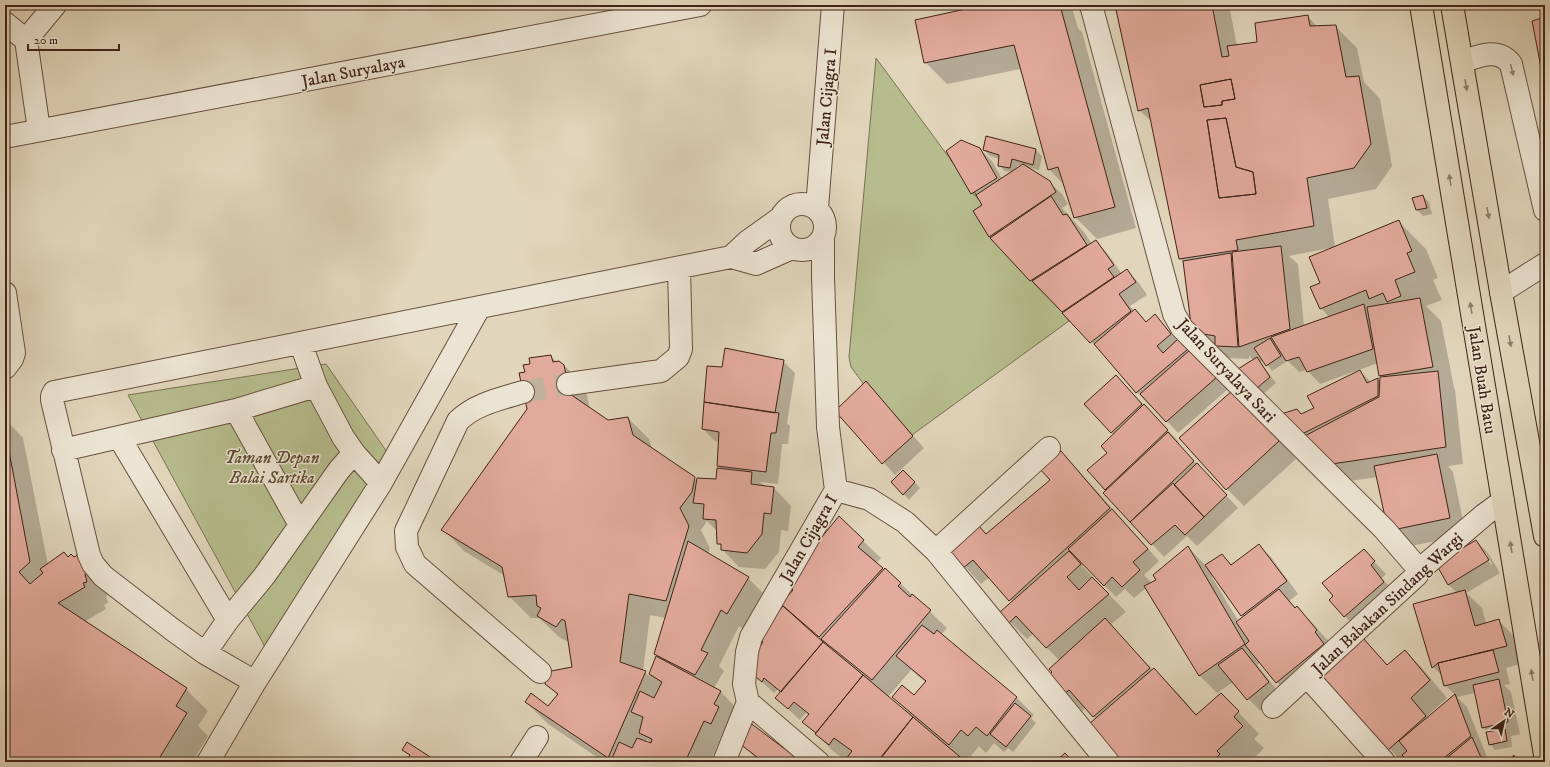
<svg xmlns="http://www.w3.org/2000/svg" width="1550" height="767" font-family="'IM FELL DW Pica',serif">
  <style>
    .green { fill: #b6bc8d; stroke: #7b7052 }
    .shadow { fill: #0003; fill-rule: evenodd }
    .building { fill: #e2aa9c; stroke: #402317; fill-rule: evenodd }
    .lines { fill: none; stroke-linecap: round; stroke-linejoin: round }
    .minor-tunnel { stroke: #c1b19a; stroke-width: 22; stroke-dasharray: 22 11; stroke-linecap: butt }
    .minor-casing { stroke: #685040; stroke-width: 24 }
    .major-casing { stroke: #402317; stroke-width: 24 }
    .minor { stroke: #ece4d3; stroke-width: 22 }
    .major { stroke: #e1d5bb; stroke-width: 22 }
    .oneway { fill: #968475 }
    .oneway2 { fill: #907c69 }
    .labels { text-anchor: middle; stroke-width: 3; stroke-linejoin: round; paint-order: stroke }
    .street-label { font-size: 17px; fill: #402317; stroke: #ece4d3 }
    .park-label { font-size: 17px; font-style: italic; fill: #5e4934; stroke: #ece4d3 }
  </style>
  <rect width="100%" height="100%" fill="#e1d5bb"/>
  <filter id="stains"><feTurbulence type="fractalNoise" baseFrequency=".005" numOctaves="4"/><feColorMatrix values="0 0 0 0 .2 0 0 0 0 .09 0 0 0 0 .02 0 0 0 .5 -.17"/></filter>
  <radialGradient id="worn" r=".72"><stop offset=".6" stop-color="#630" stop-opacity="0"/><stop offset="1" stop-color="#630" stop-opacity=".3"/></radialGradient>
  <!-- green -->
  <path class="green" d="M876 58 1069 321 905 440 851 367 849 357Z
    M326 364 387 452 270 656 128 395Z"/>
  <!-- shadow -->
  <path class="shadow" d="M985 5H1071L1078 28 1082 32 1136 228 1097 239 1075 217 1065 186 1049 169 1021 69 947 84 925 62Z
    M1116 5H1229L1237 46 1259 43 1307 16 1318 27 1335 26 1357 48 1364 82 1380 99 1392 166 1376 189 1328 199 1335 247 1398 221 1426 249 1438 278 1433 280 1442 300 1426 306 1441 321 1454 388 1455 390 1463 464 1448 466 1453 472 1466 535 1406 547 1378 477 1343 482 1304 440 1297 410 1302 415 1315 408 1360 371 1371 382 1378 379 1381 382 1383 378 1380 375 1378 363 1320 384 1307 370 1299 372 1284 357 1286 362 1272 371 1264 361 1260 362 1276 383 1263 394 1239 369 1253 360 1249 356V359L1228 358 1216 345 1206 344 1185 264 1180 259 1152 122 1139 110ZM1330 248 1321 284V308L1330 318 1304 327 1298 264 1289 256Z
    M987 137 1036 150 1042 156 1039 170 1027 167 1049 182 1062 194 1068 204 1062 208 1084 232 1092 244 1096 241 1107 253 1122 274 1127 271 1139 283 1147 295 1130 306 1134 311 1147 323 1155 316 1178 341 1203 362 1228 389 1178 433 1150 403 1149 404 1137 392 1104 354 1030 280 990 236 975 211 984 205 972 194 947 151 980 149 992 161 1002 179 1012 172 1005 171 999 165V159L990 156 984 150ZM1018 165 1022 166 1016 169Z
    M1423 196 1429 202 1432 214 1423 216 1417 210 1414 198Z
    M550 356 557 362 564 365 585 387 590 409 608 421 628 418 649 439 652 449 697 481 717 480 721 470 718 466 719 442 715 441 703 429 723 368 783 361 795 373 787 423 790 426 788 444H782L778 484 760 482 766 487 774 488 791 506 788 531 781 530 779 552 765 569 739 567 722 549V547L718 543V532L707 521 701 530 710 548 708 554 748 578 765 595 745 630 739 626 719 666 724 671 714 688 720 691 737 709 729 740 721 737 710 762H604L548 724 526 702 548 708 558 696 546 683 574 668 570 643 559 637 539 618H531L509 596 505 576 464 551 443 529 528 409 526 373 531 365ZM566 377H568L572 399ZM650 615 666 618 655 654 657 656 649 676 643 671ZM647 739 652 744 646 742Z
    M1116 376 1179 442 1178 444 1238 508 1197 546 1187 536 1164 557 1105 493 1107 491 1088 470 1108 453 1114 435 1086 404Z
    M866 383 924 448 895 475 836 411Z
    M1250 408 1296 459 1244 506 1227 489Z
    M5 419 23 438 48 565 68 557 99 578 109 595 106 596 108 603 104 605 106 609 84 622 186 689 208 711 198 726 208 736 192 762H5Z
    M1061 453 1078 470 1159 561 1144 575 1152 583 1158 581 1188 547 1206 566 1222 555 1232 565 1259 546 1271 557 1298 594 1289 601 1314 625 1334 647 1363 640 1388 665 1405 651 1422 668 1447 698 1427 716 1428 717 1455 695 1445 685 1443 677 1433 667 1457 593 1448 584 1476 541 1488 553 1500 573 1466 593 1482 608 1486 624 1499 621 1516 638 1524 663 1506 668 1510 684 1504 685 1511 692 1520 734 1511 736 1512 747 1495 750 1490 744 1487 732 1483 727 1475 693 1457 697 1467 707 1489 762H1402L1323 675 1294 699 1277 682 1261 662 1257 665 1280 694 1260 711 1233 682 1217 693 1200 676 1146 588 1134 598 1125 589 1116 597 1084 565 1082 566 1126 612 1110 625 1153 670H1154L1176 691 1197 715 1221 694 1259 734 1254 739 1264 748 1250 762H1123L1096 719 1085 708 1082 711 1065 694 1053 672 1060 661 1033 634 1027 639 1010 622 1012 602 990 577 981 584 952 553 986 535 1052 480ZM1484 553H1486L1492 564 1491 565ZM1214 576 1244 618 1239 622 1212 577Z
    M903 471 920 488 909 500 892 482Z
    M839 518 881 558 876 563 900 583 947 628 941 635 1017 698 1034 715 1031 718 1036 723 1013 752 1008 748 1004 752 994 743 986 753 979 746 966 762H850L848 760 847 762 833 751 804 722 809 715 806 713 800 720 776 698 781 693 777 690 774 693 748 669 792 613 794 590ZM911 670 926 683 915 696 893 697 912 716 911 717 888 697Z
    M1364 551 1386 574 1382 578 1395 594 1357 629 1330 600Z
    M738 741 800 762H760Z"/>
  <!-- building -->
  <path class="building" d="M984 5H1057L1058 10 1061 9 1115 207 1074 218 1058 167 1048 170 1014 45 924 63 915 20Z
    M1115 5H1212L1222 57 1229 56 1227 46 1257 42 1255 23 1308 15 1310 26 1336 25 1346 77 1359 76 1371 144 1354 168 1307 178 1314 226 1236 240 1238 250 1179 259 1148 108 1138 111ZM1231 79 1235 99 1222 101V105L1204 107 1200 85ZM1226 118 1236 167 1253 172 1256 194 1219 198 1207 120Z
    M1545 17V88L1532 21Z
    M1231 79 1235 99 1222 101V105L1204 107 1200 85Z
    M1226 118 1236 167 1253 172 1256 194 1219 198 1207 120Z
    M986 136 1036 149 1033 165 1012 159 1010 168 998 166 999 155 983 150Z
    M961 140 980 148 997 178 971 194 946 151Z
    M1023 164 1050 181 1056 192 989 237 973 211 982 205 976 195Z
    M1423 195 1427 208 1416 210 1412 198Z
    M1051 196 1063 215 1067 214 1087 245 1030 281 990 238Z
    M1399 220 1412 251 1407 253 1415 272 1395 280 1401 296 1387 302 1383 293 1369 299 1366 290 1320 309 1310 287 1320 283 1309 257Z
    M1096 240 1114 265 1108 269 1114 277 1062 312 1032 281Z
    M1281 246 1290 329 1239 347 1232 252Z
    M1231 253 1238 347 1215 346V336L1192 332 1183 261Z
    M1127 269 1136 282 1119 294 1131 311 1090 343 1062 313Z
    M1420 298 1433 367 1379 376 1367 307Z
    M1364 304 1373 349 1307 372 1299 357 1286 361 1271 337Z
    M1135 309 1146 322 1155 314 1171 334 1157 346 1163 353 1178 339 1188 349 1136 393 1094 344Z
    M1270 338 1281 356 1266 366 1254 348Z
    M725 348 784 360 775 413 704 402 707 366 722 367Z
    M1191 349 1217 377 1166 422 1140 394Z
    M551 355 553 362 559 361 564 365 570 394 608 420 628 417 633 435 695 477 692 492 680 508 689 526 666 601 629 594 620 662 646 671 608 758 525 702 531 693 548 706 558 694 545 684 546 672 572 667 565 621 562 619 556 627 537 616 541 608 537 606 536 595 508 597 502 567 441 530 527 409 519 373 525 372 523 365 530 364 529 358Z
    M1257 357 1270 377 1256 389 1238 369Z
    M1360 370 1367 383 1378 378V396L1298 436 1278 415 1297 409 1301 414 1314 408 1307 396Z
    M1438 371 1446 447 1325 465 1301 438 1379 397 1380 377Z
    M1116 375 1142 404 1111 433 1084 404Z
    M866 381 913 436 882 464 835 411Z
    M1233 390 1279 441 1226 490 1179 438Z
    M704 402 779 413 776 433H771L766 472 717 466 719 432 702 429Z
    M1144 404 1168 430 1105 490 1087 470 1107 453 1101 446Z
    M5 430 30 562 19 572 30 584 43 573 40 569 64 552 68 557 71 554 74 557 78 555 88 573 85 574 87 582 83 583 85 587 58 603 187 688 176 706 187 713 157 762H5Z
    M1168 432 1194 461 1130 522 1103 493Z
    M1061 451 1110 508 1009 601 973 560 963 568 951 553 979 526 986 534 1050 480 1040 469Z
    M1437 454 1450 518 1388 531 1374 466Z
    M1197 463 1227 495 1204 517 1174 485Z
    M717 468 752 472 751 484 774 487 771 514 764 513 762 534 747 553 721 550V544H717L716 520 703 519 704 504 693 503 697 478 716 479Z
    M903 470 915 482 903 495 891 482Z
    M1173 483 1204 517 1185 535 1175 525 1151 545 1130 522Z
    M1112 509 1148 549 1133 562 1140 570 1122 587 1112 577 1104 586 1068 549Z
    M839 516 864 540 858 547 883 568 819 637 781 604 793 590 785 582Z
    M1476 540 1489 560 1448 585 1436 564Z
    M688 541 749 577 727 614 721 610 701 650 708 653 695 675 654 654Z
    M1259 544 1287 581 1241 616 1205 565 1222 554 1231 565Z
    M1188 546 1245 644 1199 676 1144 586 1156 580 1153 575Z
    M1364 549 1375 561 1371 565 1384 582 1344 617 1329 600 1333 596 1322 583Z
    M1069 551 1081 564 1067 577 1079 590 1092 577 1109 594 1046 648 1016 616 1009 623 1000 612Z
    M885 568 901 583 898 586 910 597 912 594 931 610 872 680 821 639Z
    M1279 589 1295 608 1297 606 1317 630 1315 632 1324 644 1276 683 1245 645 1249 641 1236 622Z
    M1465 590 1475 626 1499 619 1507 646 1438 663 1432 668 1413 604Z
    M783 606 823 642 781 692 764 678 762 682 746 669 747 665 763 642 758 638Z
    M1105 618 1150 668 1093 717 1069 690 1064 694 1048 676 1052 672 1049 669Z
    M922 625 934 634 937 630 1017 697 987 736 976 727 968 736 961 730 949 745 892 697 902 685 914 695 926 681 896 656Z
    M1363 638 1387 665 1405 650 1430 680 1411 698 1426 716 1388 750 1322 676Z
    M823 642 863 675 816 733 802 722 809 714 794 702 788 709 775 698Z
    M1242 648 1269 682 1247 700 1218 665Z
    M1493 650 1499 672 1444 686 1438 663Z
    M656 656 721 691 714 704 719 707 711 724 704 721 685 762 611 761 619 742 632 748 637 738 651 743 652 739 639 733 643 717 631 712 640 691 654 698 662 682 649 674Z
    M1154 668 1196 715 1221 693 1239 711 1234 717 1243 726 1217 751 1220 754 1212 762H1122L1089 724Z
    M863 675 913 717 877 762H849L846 759 852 751 834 738 829 745 815 734Z
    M1499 679 1508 722 1482 728 1473 685Z
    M1455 694 1471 736 1439 762H1408L1402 755 1407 751 1399 741Z
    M1015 703 1031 716 1006 747 990 734Z
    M913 717 966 762H878Z
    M749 722 802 762H759L761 760 736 741Z
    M1505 729 1507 741 1489 745 1486 732Z
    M1472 737 1483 762H1442Z
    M407 742 438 762H405L410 755 402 750Z
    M1065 753 1073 762H1055Z
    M1514 755 1516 762H1509Z"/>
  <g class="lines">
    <!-- minor-tunnel -->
    <path class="minor-tunnel" d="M523 392 568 384"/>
    <defs>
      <path id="minor" d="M1091 5 1174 314 1182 328 1384 529 1416 566 1418 571
        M5 23 26 40
        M1462 62C1478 56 1498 47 1511 64L1545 210
        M39 130 26 40 55 5
        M5 137 700 5
        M779 227a23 23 0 1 1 46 0a23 23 0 1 1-46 0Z
        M817 208 833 5
        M731 257 747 242 779 219
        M1501 292 1545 264
        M5 293 14 353 12 359 5 368
        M568 384 661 371 678 357 681 349 679 268
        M523 392C500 399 475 404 458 421L406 531 407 547 415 564 540 672
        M236 410 300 525
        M119 437 228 620
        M63 450 236 410 316 386
        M354 453 381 483
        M836 490 869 499 905 522 936 551 1108 762
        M936 551 1049 448
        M205 653 228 620 265 575 339 470 354 453 343 437 316 386 301 344
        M1307 676 1384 762
        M255 682 205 653 173 630 103 576 93 564 89 555 52 400V396L54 392 731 257 756 264 792 248
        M748 702 818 762
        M1273 707 1417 575 1418 571 1484 515 1503 501
        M208 762 255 682 381 483 479 308
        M521 762 537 737
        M724 762 748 702 744 684 747 652 751 637 836 490 828 427 823 277V240"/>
      <path id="major" d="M1421 5 1545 755
        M1452 5 1501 292 1545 536"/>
    </defs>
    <!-- minor casing -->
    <use href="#minor" class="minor-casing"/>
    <!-- major casing -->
    <use href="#major" class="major-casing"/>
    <!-- minor -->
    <use href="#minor" class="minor"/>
    <!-- major -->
    <use href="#major" class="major"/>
  </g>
  <!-- one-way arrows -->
  <defs><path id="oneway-solid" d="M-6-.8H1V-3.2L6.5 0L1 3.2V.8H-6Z"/></defs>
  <use class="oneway" href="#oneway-solid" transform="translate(1512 70) rotate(77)"/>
  <g class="oneway2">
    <use href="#oneway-solid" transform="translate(1466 85) rotate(80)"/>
    <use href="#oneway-solid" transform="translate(1450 180) rotate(-99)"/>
    <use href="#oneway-solid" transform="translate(1488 213) rotate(80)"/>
    <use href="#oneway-solid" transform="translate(1471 308) rotate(-99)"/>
    <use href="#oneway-solid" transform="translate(1510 341) rotate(80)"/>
    <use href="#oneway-solid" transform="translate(1511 547) rotate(-99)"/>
    <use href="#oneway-solid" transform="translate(1532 675) rotate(-99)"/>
  </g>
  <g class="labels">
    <!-- street labels -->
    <g class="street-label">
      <text transform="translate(353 71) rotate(-11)" y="6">Jalan Suryalaya</text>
      <text transform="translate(826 97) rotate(-85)" y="6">Jalan Cijagra I</text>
      <text transform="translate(1227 370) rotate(47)" y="6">Jalan Suryalaya Sari</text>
      <text transform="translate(1483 380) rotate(81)" y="6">Jalan Buah Batu</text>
      <text transform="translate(808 538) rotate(-60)" y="6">Jalan Cijagra I</text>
      <text transform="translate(1387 603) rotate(-43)" y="6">Jalan Babakan Sindang Wargi</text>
    </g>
    <!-- park labels -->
    <g class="park-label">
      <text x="272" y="463">Taman Depan<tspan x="272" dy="20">Balai Sartika</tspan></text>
    </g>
  </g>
  <!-- margin -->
  <rect width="1550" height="767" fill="none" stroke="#e1d5bb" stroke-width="20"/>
  <rect x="6" y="6" width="1538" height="755" fill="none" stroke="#402317" stroke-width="2"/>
  <rect x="10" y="10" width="1530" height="747" fill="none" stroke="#402317"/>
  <!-- north arrow -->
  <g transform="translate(1504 721) rotate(34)" stroke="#ece4d3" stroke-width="3" paint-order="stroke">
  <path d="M0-3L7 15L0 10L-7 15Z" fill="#402317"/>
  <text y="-6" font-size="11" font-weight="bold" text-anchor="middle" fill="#402317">N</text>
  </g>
  <!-- scale -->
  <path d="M28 44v6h91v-6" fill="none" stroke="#402317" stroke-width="2"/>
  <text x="34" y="44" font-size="12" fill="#402317" stroke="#ece4d3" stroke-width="3" paint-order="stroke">20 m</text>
  <rect width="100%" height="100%" filter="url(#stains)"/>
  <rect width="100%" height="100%" fill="url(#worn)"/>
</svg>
